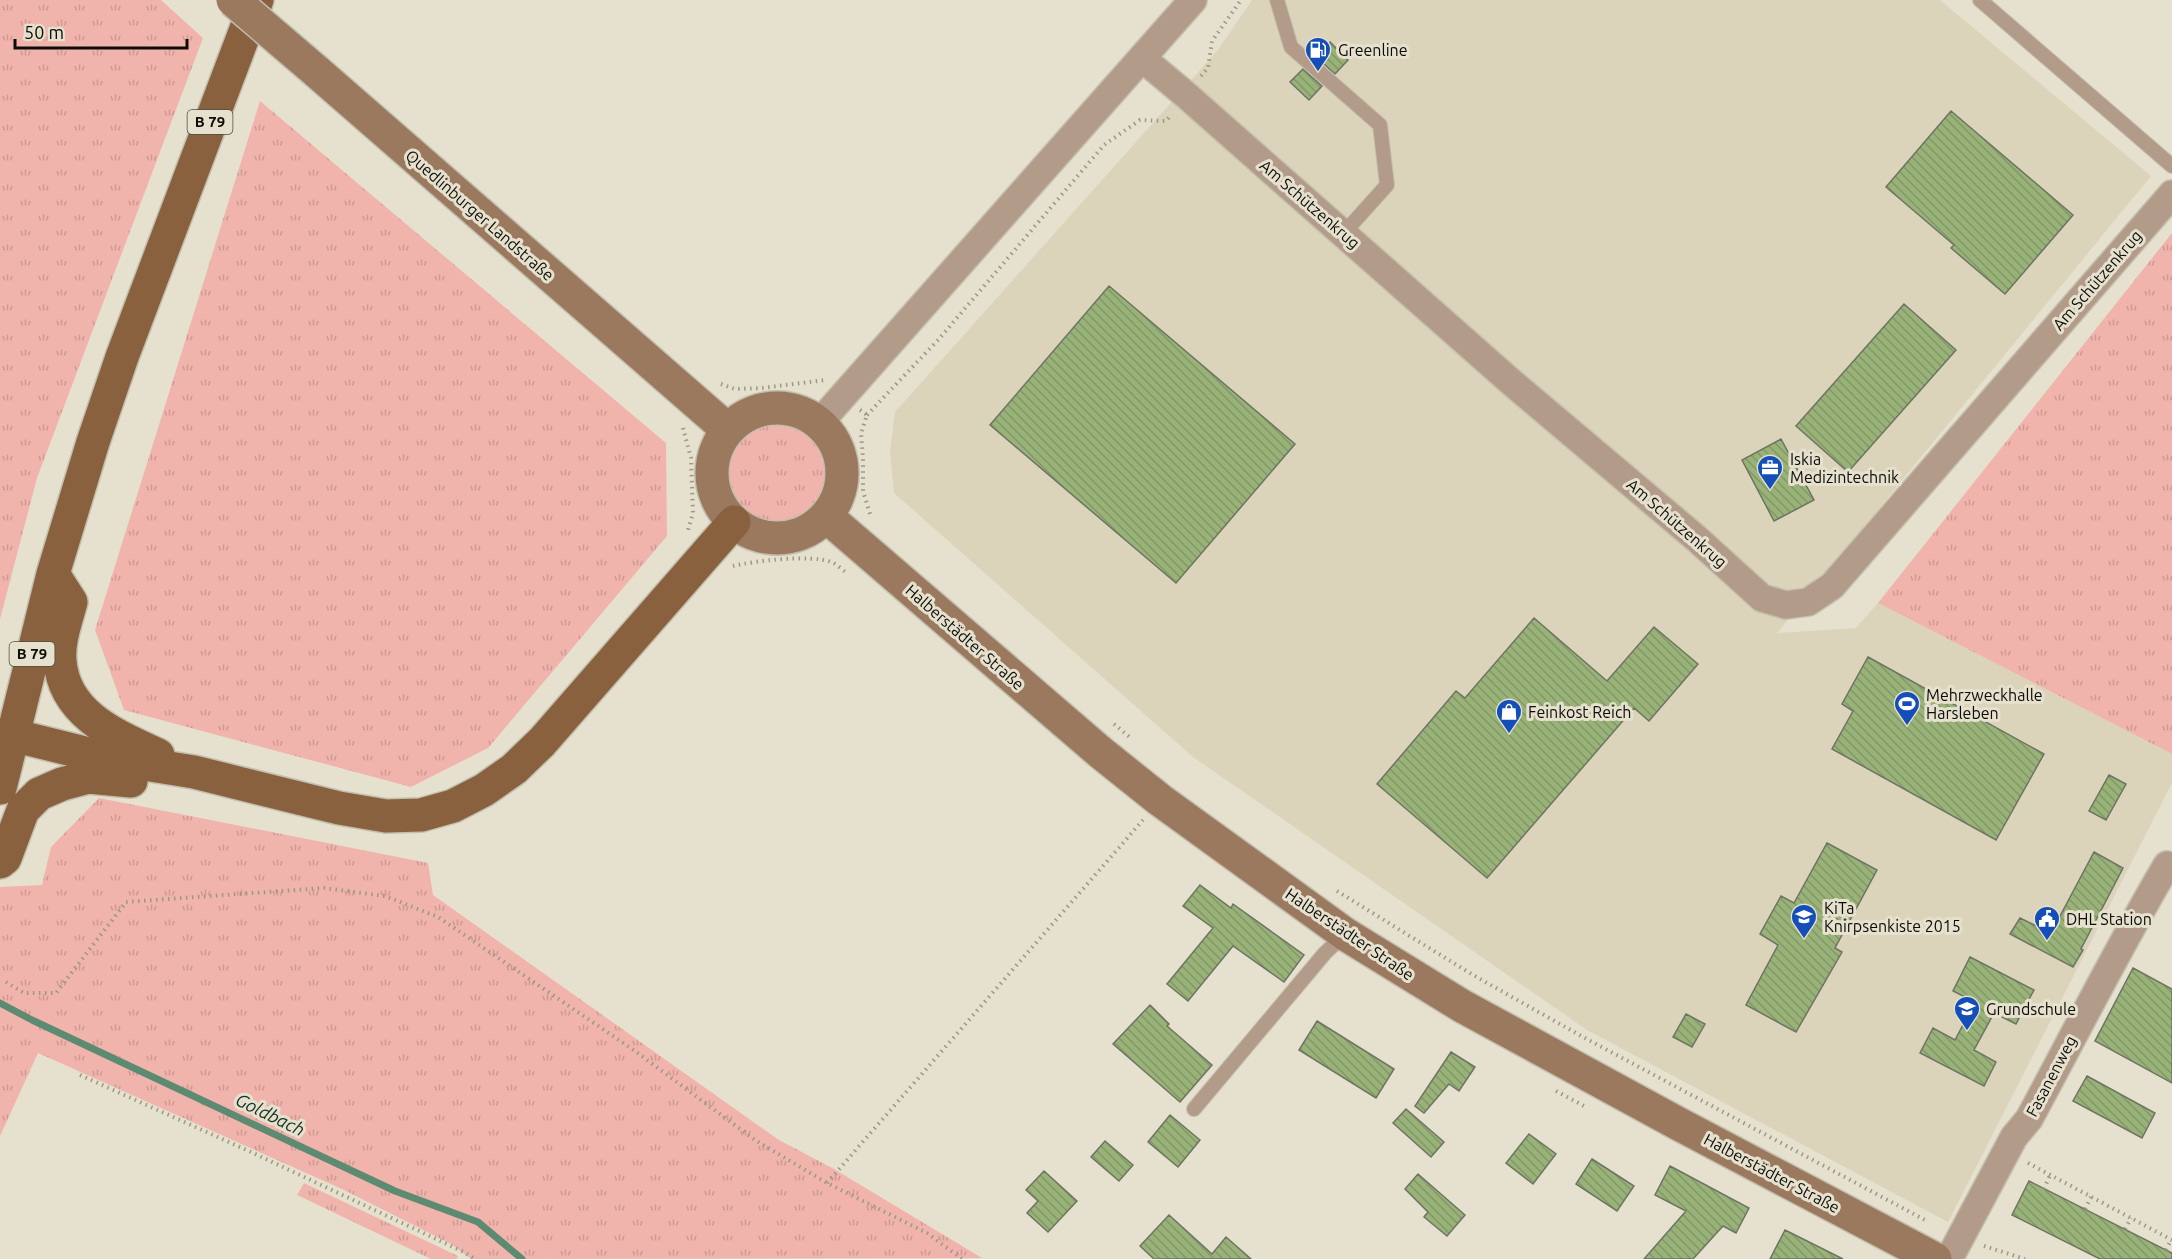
<svg xmlns="http://www.w3.org/2000/svg" width="2172" height="1259" font-family="Ubuntu,sans-serif">
  <style>
    .built { fill: #dcd4ba }
    .grass { fill: url(#grass-tufts) }
    .lines { fill: none; stroke-linecap: round; stroke-linejoin: round }
    .stream { stroke: #5c8b71; stroke-width: 7 }
    .building { fill: url(#building-back-hatch); stroke: #6d7464; stroke-width: 1.5 }
    .lane-casing { stroke: #c3bfae; stroke-width: 16 }
    .street-casing { stroke: #c3bfae; stroke-width: 30 }
    .secondary-casing { stroke: #c3bfae; stroke-width: 36 }
    .primary-casing { stroke: #c3bfae; stroke-width: 36 }
    .path { stroke: #9b9889; stroke-width: 4; stroke-dasharray: 1.5 4.5; stroke-linecap: butt }
    .lane { stroke: #b39b89; stroke-width: 14 }
    .street { stroke: #b39b89; stroke-width: 27 }
    .secondary { stroke: #9b795e; stroke-width: 33 }
    .primary { stroke: #89613e; stroke-width: 33 }
    .secondary-bridge-casing { stroke: #c3bfae; stroke-width: 36; stroke-linecap: butt }
    .secondary-bridge { stroke: #9b795e; stroke-width: 33 }
    .labels { text-anchor: middle; stroke-width: 6; stroke-linejoin: round; paint-order: stroke }
    .shield { fill: #e6e1ce; stroke: #4e4c42; stroke-width: 1.5 }
    .shield-label { font-size: 15px; font-weight: bold; fill: #0d0c06 }
    .poi-label { font-size: 16px; fill: #0d0c06; stroke: #e6e1ce; text-anchor: start }
    .street-label { font-size: 16px; fill: #0d0c06; stroke: #e6e1ce }
    .water-label { font-size: 18px; font-style: italic; fill: #123123; stroke: #e6e1ce }
  </style>
  <defs>
    <pattern id="grass-tufts" width="24" height="20" patternUnits="userSpaceOnUse" patternTransform="scale(1.5)"><rect width="24" height="20" fill="#f1b4ac"/><path d="M3 7l-1-3M5 7V3M7 7l1-3M15 17l-1-3M17 17v-4M19 17l1-3" fill="none" stroke="#cd9a92"/></pattern>
    <pattern id="building-back-hatch" width="6" height="6" patternUnits="userSpaceOnUse" patternTransform="scale(1.5)"><rect width="6" height="6" fill="#98b278"/><path d="M-1 5l2 2M0 0l6 6M5-1l2 2" fill="none" stroke="#829866"/></pattern>
  </defs>
  <rect width="100%" height="100%" fill="#e6e1ce"/>
  <!-- built -->
  <path class="built" d="M1252 0H1940L2151 176 1777 633 1856 628 1878 603 2172 754V783L1948 1222 1587 1030 1193 757 894 493 890 452 895 412 1218 50Z"/>
  <!-- grass -->
  <path class="grass" d="M0 0H161L203 38 37 478 0 619Z
    M260 101 666 443 667 536 488 748 411 787 124 710 95 630Z
    M2172 233V754L1878 603Z
    M727 472a50 50 0 1 1 100 0a50 50 0 1 1-100 0Z
    M99 798 428 863 433 895 779 1140 834 1169 982 1258 471 1259 451 1244 344 1190 38 1053 0 1136V887L42 885 51 847Z
    M304 1183 458 1256 457 1259H431L297 1195Z"/>
  <g class="lines">
    <!-- stream -->
    <path class="stream" d="M0 1003 32 1020 395 1191 478 1222 522 1259"/>
  </g>
  <!-- building -->
  <path class="building" d="M1330 42 1348 60 1335 74 1315 56Z
    M1303 69 1322 86 1309 100 1290 82Z
    M1951 111 2073 215 2005 294 1951 248 1954 245 1886 187Z
    M1109 286 1295 444 1176 583 990 425Z
    M1904 304 1956 350 1848 472 1796 426Z
    M1781 439 1814 500 1774 521 1742 460Z
    M1534 618 1607 681 1654 627 1698 664 1649 721 1634 708 1487 878 1377 784 1456 691 1465 698Z
    M1868 657 2044 754 1996 840 1832 749 1853 711 1842 704Z
    M2109 775 2126 784 2106 820 2089 811Z
    M1827 843 1877 870 1835 948 1842 952 1796 1032 1746 1005 1778 945 1760 934 1781 896 1794 903Z
    M2094 852 2123 868 2081 949 2083 950 2073 967 2010 934 2020 918 2051 933Z
    M1200 885 1231 908 1233 904 1304 955 1284 982 1233 946 1188 1001 1167 984 1213 928 1183 906Z
    M1970 957 2034 990 2016 1024 1994 1013 1974 1050 1996 1062 1984 1086 1920 1053 1933 1028 1955 1040 1975 1002 1953 991Z
    M2133 968 2172 989V1083L2095 1041Z
    M1150 1005 1169 1024 1167 1026 1212 1065 1180 1102 1113 1044Z
    M1686 1014 1705 1024 1692 1047 1673 1037Z
    M1317 1021 1394 1069 1376 1098 1299 1050Z
    M1451 1052 1475 1067 1459 1091 1449 1084 1424 1113 1415 1106Z
    M2087 1076 2155 1113 2142 1138 2073 1101Z
    M1406 1109 1444 1142 1431 1157 1393 1123Z
    M1170 1115 1200 1140 1178 1167 1148 1142Z
    M1529 1134 1556 1154 1533 1184 1506 1163Z
    M1105 1141 1133 1165 1119 1181 1091 1157Z
    M1592 1159 1634 1186 1617 1211 1576 1184Z
    M1670 1166 1749 1208 1736 1233 1723 1226 1693 1259H1644L1686 1211 1655 1195Z
    M1044 1171 1077 1201 1048 1232 1027 1213 1038 1201 1026 1190Z
    M1418 1174 1465 1215 1447 1236 1424 1217 1428 1212 1405 1189Z
    M2029 1181 2172 1253V1259H2100L2012 1215Z
    M1169 1215 1212 1254 1226 1237 1251 1259H1154L1140 1246Z
    M1785 1230 1843 1259H1770Z"/>
  <g class="lines">
    <defs>
      <path id="lane" d="M1277 0 1291 47 1380 125 1387 185 1343 234
        M1980 0 2172 166
        M1194 1109 1325 953 1345 934"/>
      <path id="street" d="M1143 59 1186 95 1510 381 1697 539 1762 598 1786 605 1808 602 1832 586 2172 194
        M819 423 1193 0
        M1949 1259 2014 1137 2029 1119C2075 1034 2118 948 2167 865L2172 866"/>
      <path id="secondary" d="M316 71 728 430
        M712 473a65 65 0 1 1 130 0a65 65 0 1 1-130 0Z
        M826 516 1100 752 1160 800 1345 934 1462 1006 1677 1123 1935 1259"/>
      <path id="primary" d="M53 574 71 602C66 621 58 642 60 661 64 715 117 736 158 755
        M12 735 101 757 194 772 339 808 386 816 421 815 453 806 484 790 514 769 542 742 734 522
        M0 788 53 574 93 442 122 357 257 0
        M0 862 5 858 23 810 39 794 62 784 88 777 131 781"/>
    </defs>
    <!-- lane casing -->
    <use href="#lane" class="lane-casing"/>
    <!-- street casing -->
    <use href="#street" class="street-casing"/>
    <!-- secondary casing -->
    <use href="#secondary" class="secondary-casing"/>
    <!-- primary casing -->
    <use href="#primary" class="primary-casing"/>
    <!-- path -->
    <path class="path" d="M1201 76 1208 68 1212 41 1241 0
      M721 384 735 389 762 388 825 380
      M860 410 867 415 861 433 863 458V491L871 517
      M867 415 939 339 1104 145 1140 120 1166 121 1171 115
      M683 428 691 458 693 513 688 530 689 532
      M733 566C753 561 812 554 831 562 837 564 842 570 847 573
      M1114 724 1132 739
      M1337 891 1473 975 1583 1037 1925 1220
      M6 982 24 993H56L126 902 324 888 385 896 438 917 635 1051 755 1140 827 1183 927 1233 962 1259
      M80 1075 251 1152 464 1252 475 1259
      M1556 1091 1584 1106
      M2028 1163 2172 1240
      M827 1183 1143 820
      M2044 1189 2050 1175
      M2085 1209 2091 1197
      M2125 1229 2131 1218
      M1984 1246 2025 1259
      M2166 1250 2171 1240"/>
    <!-- lane -->
    <use href="#lane" class="lane"/>
    <!-- street -->
    <use href="#street" class="street"/>
    <!-- secondary -->
    <use href="#secondary" class="secondary"/>
    <!-- primary -->
    <use href="#primary" class="primary"/>
    <defs>
      <path id="secondary-bridge" d="M233 0 316 71"/>
    </defs>
    <!-- secondary-bridge casing -->
    <use href="#secondary-bridge" class="secondary-bridge-casing"/>
    <!-- secondary-bridge -->
    <use href="#secondary-bridge" class="secondary-bridge"/>
  </g>
  <!-- icons -->
  <defs>
    <symbol id="fuel-pin" viewBox="-11 -11 22 30"><path d="M0 17L-7.5 6A9.5 9.5 0 1 1 7.5 6Z" fill="#144eb9" stroke="#e6e1ce"/><path d="M-5.5-6h7V0h2V4h1.3V-2.5L3-4.5l.8-.8L6-3V5H2.5V1h-1V6h-7ZM-4.2-4.7v3.2H.2V-4.7Z" fill="#fff"/></symbol>
    <symbol id="office-pin" viewBox="-11 -11 22 30"><path d="M0 17L-7.5 6A9.5 9.5 0 1 1 7.5 6Z" fill="#144eb9" stroke="#e6e1ce"/><path d="M-6-3h4V-5.5h4V-3h4V5H-6ZM-1-4.5V-3h2v-1.5ZM-6 0V1H6V0Z" fill="#fff"/></symbol>
    <symbol id="stadium-pin" viewBox="-11 -11 22 30"><path d="M0 17L-7.5 6A9.5 9.5 0 1 1 7.5 6Z" fill="#144eb9" stroke="#e6e1ce"/><path d="M0-5a6.5 5 0 1 0 0 10a6.5 5 0 1 0 0-10ZM-3.5-1.8h7v3.6h-7Z" fill="#fff"/></symbol>
    <symbol id="shop-pin" viewBox="-11 -11 22 30"><path d="M0 17L-7.5 6A9.5 9.5 0 1 1 7.5 6Z" fill="#144eb9" stroke="#e6e1ce"/><path d="M-5-2.5h2.3a2.7 3.5 0 0 1 5.4 0H5L5.5 6h-11ZM-1.5-2.5h3a1.5 2.3 0 0 0-3 0Z" fill="#fff"/></symbol>
    <symbol id="school-pin" viewBox="-11 -11 22 30"><path d="M0 17L-7.5 6A9.5 9.5 0 1 1 7.5 6Z" fill="#144eb9" stroke="#e6e1ce"/><path d="M0-5L7-2L0 1L-7-2ZM-4 1L0 2.5L4 1V4Q0 6-4 4Z" fill="#fff"/></symbol>
    <symbol id="civic-pin" viewBox="-11 -11 22 30"><path d="M0 17L-7.5 6A9.5 9.5 0 1 1 7.5 6Z" fill="#144eb9" stroke="#e6e1ce"/><path d="M-.6-6.5H3V-4.5H.6V-3L4-1V1h2V6H-6V1h2V-1L-.6-3ZM-1.2 2.5V6h2.4V2.5Z" fill="#fff"/></symbol>
  </defs>
  <g fill-rule="evenodd">
    <use href="#fuel-pin" x="1303" y="35" width="30" height="40"/>
    <use href="#office-pin" x="1755" y="453" width="30" height="40"/>
    <use href="#stadium-pin" x="1892" y="689" width="30" height="40"/>
    <use href="#shop-pin" x="1494" y="697" width="30" height="40"/>
    <use href="#school-pin" x="1789" y="902" width="30" height="40"/>
    <use href="#civic-pin" x="2032" y="904" width="30" height="40"/>
    <use href="#school-pin" x="1952" y="994" width="30" height="40"/>
  </g>
  <g class="labels">
    <!-- shield labels -->
    <g class="shield">
      <rect x="187.5" y="110" width="45" height="24" rx="4.5"/>
      <rect x="9.5" y="642" width="45" height="24" rx="4.5"/>
    </g>
    <g class="shield-label">
      <text x="210" y="127">B 79</text>
      <text x="32" y="659">B 79</text>
    </g>
    <!-- poi labels -->
    <g class="poi-label">
      <text x="1338" y="56">Greenline</text>
      <text x="1790" y="465">Iskia<tspan x="1790" dy="18">Medizintechnik</tspan></text>
      <text x="1926" y="701">Mehrzweckhalle<tspan x="1926" dy="18">Harsleben</tspan></text>
      <text x="1528" y="718">Feinkost Reich</text>
      <text x="1824" y="914">KiTa<tspan x="1824" dy="18">Knirpsenkiste 2015</tspan></text>
      <text x="2066" y="925">DHL Station</text>
      <text x="1986" y="1015">Grundschule</text>
    </g>
    <!-- street labels -->
    <g class="street-label">
      <text transform="translate(1310 204) rotate(41)" y="6">Am Schützenkrug</text>
      <text transform="translate(480 215) rotate(41)" y="6">Quedlinburger Landstraße</text>
      <text transform="translate(2097 280) rotate(-49)" y="6">Am Schützenkrug</text>
      <text transform="translate(1677 523) rotate(41)" y="6">Am Schützenkrug</text>
      <text transform="translate(965 637) rotate(41)" y="6">Halberstädter Straße</text>
      <text transform="translate(1350 934) rotate(34)" y="6">Halberstädter Straße</text>
      <text transform="translate(2051 1076) rotate(-62)" y="6">Fasanenweg</text>
      <text transform="translate(1772 1173) rotate(28)" y="6">Halberstädter Straße</text>
    </g>
    <!-- water labels -->
    <g class="water-label">
      <text transform="translate(270 1115) rotate(26)" y="6">Goldbach</text>
    </g>
  </g>
  <!-- scale -->
  <path d="M15 39v9h172v-9" fill="none" stroke="#0d0c06" stroke-width="3"/>
  <text x="24" y="39" font-size="18" fill="#0d0c06" stroke="#e6e1ce" stroke-width="4.5" paint-order="stroke">50 m</text>
</svg>
